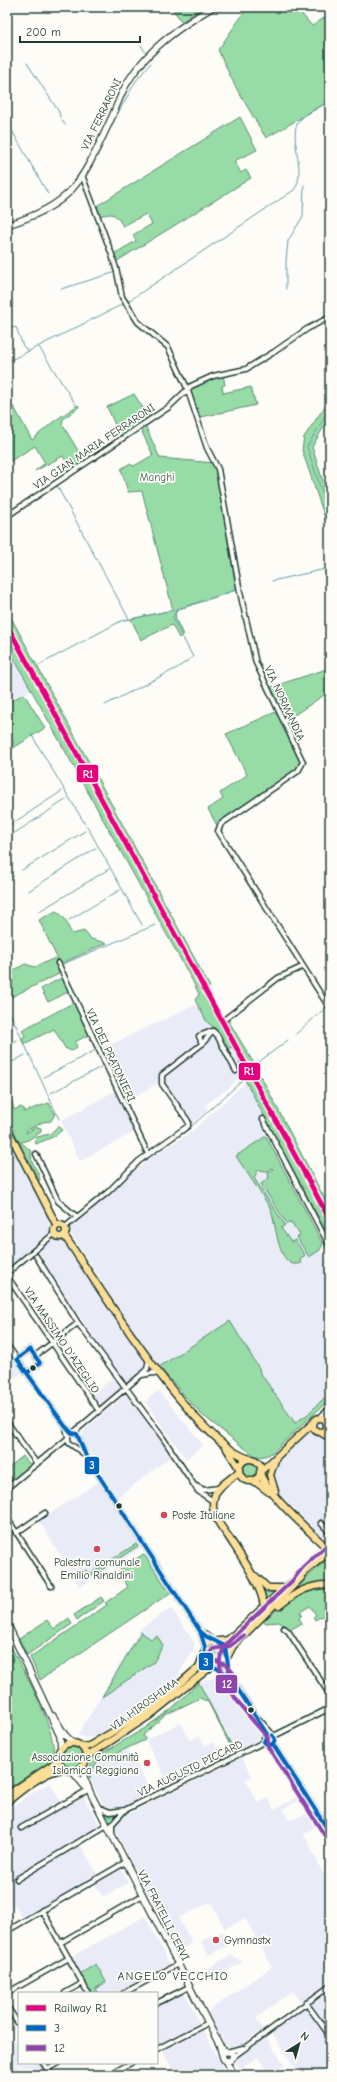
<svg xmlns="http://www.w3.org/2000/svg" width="337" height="2082" font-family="'Comic Neue',sans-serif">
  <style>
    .built { fill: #e9ecf7 }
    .green { fill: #97dba7; stroke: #5b8c6e }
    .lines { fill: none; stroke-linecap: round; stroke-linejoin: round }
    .stream { stroke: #639ba5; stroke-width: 1 }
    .street-casing { stroke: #1f3d34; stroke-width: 7 }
    .secondary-casing { stroke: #1f3d34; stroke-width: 8 }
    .primary-casing { stroke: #1f3d34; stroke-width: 9 }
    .street { stroke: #fdfcf7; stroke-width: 4 }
    .secondary { stroke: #fdfcf7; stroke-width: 5.5 }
    .primary { stroke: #fcde96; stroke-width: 6 }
    .bus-1-casing { stroke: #fdfcf7; stroke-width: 7 }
    .bus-2-casing { stroke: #fdfcf7; stroke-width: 7 }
    .bus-1 { stroke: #0065bd; stroke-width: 4 }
    .bus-2 { stroke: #8e44ad; stroke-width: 4 }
    .rail-1-casing { stroke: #fdfcf7; stroke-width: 8 }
    .rail-1 { stroke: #e5007d; stroke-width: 5 }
    .bus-dot { fill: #1f3d34; stroke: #fdfcf7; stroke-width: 1.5 }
    .poi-dot { fill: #d1495b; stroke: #fdfcf7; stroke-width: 1.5 }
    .labels { text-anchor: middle; stroke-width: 3.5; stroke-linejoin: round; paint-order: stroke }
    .street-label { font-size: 11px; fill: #1f3d34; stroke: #fdfcf7 }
    .park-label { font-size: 11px; fill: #3d6451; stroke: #fdfcf7 }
    .poi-label { font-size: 11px; fill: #1f3d34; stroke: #fdfcf7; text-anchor: start }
    .neighbourhood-label { font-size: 12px; letter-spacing: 1px; fill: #1f3d34; stroke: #fdfcf7 }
    .line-badge { stroke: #fdfcf7; stroke-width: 1.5 }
    .badge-label { font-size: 11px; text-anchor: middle; font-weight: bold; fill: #fff }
  </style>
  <rect width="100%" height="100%" fill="#fdfcf7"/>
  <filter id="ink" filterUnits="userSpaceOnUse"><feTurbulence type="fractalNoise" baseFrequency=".025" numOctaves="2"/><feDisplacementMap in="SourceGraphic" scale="8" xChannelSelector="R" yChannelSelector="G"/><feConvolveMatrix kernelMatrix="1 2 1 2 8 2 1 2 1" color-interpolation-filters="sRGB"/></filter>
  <g filter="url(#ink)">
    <!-- built -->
    <path class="built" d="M7 646 31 690 7 703Z
      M197 1004 207 1022 218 1031 227 1049 232 1046 242 1070 239 1077 229 1088 205 1105 208 1110 192 1124 162 1081 128 1100 101 1049Z
      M246 1082 270 1126 263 1130 323 1244 320 1250 325 1258 330 1257V1399L272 1453 261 1457 252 1454 201 1414 164 1372 162 1371 126 1320 68 1229 155 1154 189 1134Z
      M116 1090 134 1132 80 1161 61 1121Z
      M7 1133 51 1219 146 1358 147 1364 145 1369 126 1385 33 1247 7 1273Z
      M7 1353 22 1373 7 1383Z
      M115 1376 123 1387 99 1409 90 1396Z
      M158 1390 203 1445 186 1459 145 1402Z
      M126 1394 164 1441 173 1455 118 1497 82 1440 83 1432 89 1426Z
      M330 1411V1546L277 1491 272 1471 278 1458Z
      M98 1482 142 1547 80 1587 39 1521Z
      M171 1608 194 1642V1648L176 1679 155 1698 116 1725 107 1728 101 1735 88 1738 78 1735 141 1628Z
      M217 1678 229 1686 261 1734 257 1741 235 1752 199 1683 206 1679Z
      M181 1723 190 1741 199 1736 205 1746 214 1742 222 1759 169 1785 143 1735 145 1734 147 1739Z
      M128 1747 152 1794 124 1807 116 1809 108 1808 102 1803 90 1778 91 1773 97 1762Z
      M242 1757 252 1777 245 1780 258 1803 268 1798 274 1810 298 1796 300 1800 283 1809 289 1820 309 1813 312 1814 318 1825 304 1834 330 1887V2075H300L268 2028 302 2003 293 1991 256 2018 263 2029 240 2047 232 2048 226 2045 207 2012 272 1967 245 1918 225 1929 211 1902 178 1918 193 1943 177 1951 115 1829 117 1822 122 1817Z
      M50 1783 62 1804 81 1793 102 1828 79 1842 99 1877 120 1866 128 1883 102 1897 94 1881 24 1921 15 1905 7 1910V1811L27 1796Z
      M145 1916 170 1964 118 1993H97L95 1989 96 1965 78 1975 69 1958Z
      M223 1931 230 1945 208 1955 201 1941Z
      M231 1955 243 1962 225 1972 226 1974 220 1978 210 1979 205 1970Z
      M183 1990 201 2026 227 2075H175L161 2047 157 2049V2003Z
      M266 2037 285 2066 268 2072 258 2057 239 2069 235 2060Z
      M19 2038V2063H40L46 2071 7 2063V2045Z
      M7 2064 46 2072 48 2075H37L7 2068Z"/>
    <!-- green -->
    <path class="green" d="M171 7H202L182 22Z
      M248 7H296L312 26 330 14V101L266 138 235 86 218 50Z
      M240 117 257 150 234 161 241 173 246 170 251 178 114 263 112 255 136 241 133 235 152 224 146 214 123 226C114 212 114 213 98 216L95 207Z
      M223 374 225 385 222 386 223 393 251 387 256 405 197 418 187 388Z
      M134 394 150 419 144 423 160 458 214 463 218 469 239 589 178 609 175 612 176 620 183 635 179 638 172 625 141 640 131 619 173 610 142 491 128 492 121 469 129 464 134 466 153 455 139 426 121 438 107 407Z
      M330 399V416L312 447 330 503V533L302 450 304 437Z
      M78 405 79 407 63 419 62 424 85 462 66 477 64 473 70 468 63 456 35 471 45 463 35 446 7 463V410L14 407 32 440 53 422Z
      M7 610 210 987 207 989 225 1019 227 1018 256 1067 330 1209V1239L246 1082 238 1058 232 1047 227 1049 218 1031 207 1022 195 1000 199 994 192 980 7 646Z
      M330 668V691L284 722 302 761V767L218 827 208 809 223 799 220 793 247 775 226 734 278 711 268 688Z
      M24 694 45 728 7 752V748L14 743 7 730V703Z
      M56 911C71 921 65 926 73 934L84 931 91 939 107 943 60 964 39 920Z
      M55 958 61 973 7 999V992L9 991 7 987V974L25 964 35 967Z
      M63 977 70 991 48 1002 41 989Z
      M75 1002 90 1034 75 1042 77 1047 71 1051 65 1048 54 1029 24 1044 21 1039 25 1036 22 1030Z
      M7 1096 11 1098 14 1110 21 1107 24 1109 23 1112 49 1103 55 1114 51 1121 43 1122 27 1130 26 1133 36 1127 41 1128V1132L28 1140 21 1142 31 1151C30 1165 38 1168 40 1180L36 1182 19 1149 21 1146 7 1116Z
      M58 1126 62 1130C56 1137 45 1140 36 1144L34 1142 37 1137 50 1134Z
      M266 1136 323 1244 320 1250 309 1257 297 1238 300 1235 291 1222 287 1224 261 1184 269 1178 268 1173 273 1169 272 1168 267 1171 258 1170 254 1178 285 1225 281 1228 291 1242 295 1240 305 1255 300 1260 302 1263C276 1273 277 1220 270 1208 259 1190 247 1173 236 1156Z
      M230 1321 260 1370 259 1371 295 1423 308 1414 324 1398 326 1400 330 1397V1399L272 1453C264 1457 259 1458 252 1454L201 1414 159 1367Z
      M23 1456 32 1467 7 1486V1469Z
      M243 1470a7 7 0 1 1 14 0a7 7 0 1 1-14 0Z
      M136 1544 138 1546 86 1580 82 1573 86 1570 89 1574Z
      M142 1555 145 1556 170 1593 40 1680 30 1657 107 1605 105 1603 128 1587 118 1571Z
      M330 1557V1583L308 1585 289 1593Z
      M330 1586V1608L326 1610 328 1613 315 1620 313 1617 316 1615 310 1606 300 1612 302 1615 299 1618 302 1623 290 1630 279 1622 266 1623 263 1621C285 1603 301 1589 330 1586Z
      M262 1588 269 1592H278L265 1604Z
      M101 1597 104 1601 77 1620 74 1615Z
      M69 1618 72 1624 27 1655 19 1639 47 1620 54 1629Z
      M141 1632 151 1639 157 1636 163 1645 154 1662 102 1697Z
      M7 1639C17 1660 67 1743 50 1762L7 1789Z
      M206 1654a9 9 0 1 1 18 0a9 9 0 1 1-18 0Z
      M199 1683 235 1752 234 1753 208 1702 200 1698 167 1714 143 1735 145 1740 97 1762 91 1773 90 1778C88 1770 90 1762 96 1757L145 1728 171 1709Z
      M61 1757a11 11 0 1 1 22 0a11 11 0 1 1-22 0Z
      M104 1810 110 1812 125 1810 112 1826Z
      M96 1964 106 1982 95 1989 97 1992 88 1993 78 1975Z"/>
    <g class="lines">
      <!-- stream -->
      <path class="stream" d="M141 45 147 55
        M27 63 59 112 60 117
        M62 120 65 125
        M7 122 48 194
        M107 133 136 81 151 63
        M97 206 109 241
        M61 289 116 272
        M286 289V261L288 241 303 216 304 185
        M127 302 294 190C308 172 287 135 299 121 306 112 320 107 330 101
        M7 329 16 327 23 346 28 351
        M157 335 169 345
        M39 347 76 405
        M174 355 187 383
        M7 362 123 304
        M7 397 12 404 7 409
        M330 408 307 447 330 516
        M56 484 129 619
        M272 581 330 568
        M39 665 121 621 186 607 239 589
        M105 705 177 668 193 657 174 621 173 617 178 610
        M31 734 85 824
        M87 826 142 925
        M7 827 62 791
        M7 838 67 799
        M7 860 12 868
        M22 870 85 831
        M7 881 14 876
        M27 892 96 848
        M38 912 109 869
        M69 920 120 890
        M63 964 155 925
        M7 1006 59 1119
        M7 1018H8
        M7 1032 12 1029
        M296 1034 323 1010
        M7 1046 17 1040
        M7 1065 25 1055
        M255 1065 288 1040
        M44 1077 94 1051
        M51 1093 101 1067
        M169 1142 184 1133 242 1081 243 1074"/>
      <defs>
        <path id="street" d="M82 175 112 255 117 272 122 297 138 322 168 347 187 388 207 448 218 469 240 592 256 663 303 762 298 771 221 824 218 831 330 1009
          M7 516 169 407 191 386 213 376 246 369 274 352 307 329 330 317
          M58 963 148 1154
          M225 1019 278 978 302 967
          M202 1044 199 1036 212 1031
          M263 1119 330 1247
          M36 1154 58 1201 77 1217
          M65 1227 108 1192 139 1161 188 1126V1121L162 1084V1075L202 1044 213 1031 217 1035 236 1071
          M36 1256 78 1323 163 1438 198 1491 213 1501
          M7 1273 55 1233
          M9 1279 99 1411
          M7 1345 65 1426 72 1433 77 1434 86 1456 200 1631 205 1647
          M35 1356 78 1323
          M17 1359 30 1349 40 1363 27 1373
          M142 1375 153 1373 159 1374
          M318 1419 330 1408
          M7 1422 37 1464
          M326 1422 328 1411
          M66 1427 69 1443 84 1454
          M73 1433 140 1376 147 1369 149 1359
          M196 1486 204 1490 218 1488
          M7 1488 67 1439
          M7 1518 51 1586
          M321 1523 330 1533
          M16 1533 45 1513
          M284 1628 288 1631 330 1695
          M202 1632 214 1641
          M226 1660 229 1675
          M217 1666 230 1677 257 1718
          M256 1716 274 1736 273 1744 330 1833
          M270 1734 264 1737V1742L268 1745 273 1744
          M274 1736 330 1708
          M98 1807 110 1812 125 1810
          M21 1828 88 1790
          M112 1835V1824L125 1810 264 1742
          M17 1879 107 1825
          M42 1910 88 1993
          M7 1931 126 1862
          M60 1943 143 1895
          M7 1993 69 1958
          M65 1993 83 1983
          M124 1993 178 1964
          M157 2003 189 1987
          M306 2003 330 2036
          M7 2006 19 2025
          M157 2049 208 2023
          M230 2051 243 2048
          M233 2057 330 1986
          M43 2063 51 2075
          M47 2069 58 2063
          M114 2072 131 2063"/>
        <path id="secondary" d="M7 225C30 218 57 207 73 188 89 169 100 142 111 119 117 106 121 92 129 80 149 48 181 26 213 7
          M7 1623 60 1736 61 1748
          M53 1716 65 1735 73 1743
          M83 1766 84 1777 91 1794 219 2044 225 2052
          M72 1771 86 1788
          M220 2047 223 2058 235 2075
          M225 2052H231L233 2056 231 2060 226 2061"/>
        <path id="primary" d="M7 1128 57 1226
          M54 1231a6 6 0 1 1 12 0a6 6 0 1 1-12 0Z
          M64 1235C99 1286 195 1444 250 1459
          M313 1425a7 7 0 1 1 14 0a7 7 0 1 1-14 0Z
          M320 1432 330 1438
          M227 1449 239 1468
          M239 1470a11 11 0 1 1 22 0a11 11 0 1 1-22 0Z
          M275 1460 270 1475 275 1491
          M239 1471C232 1479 220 1484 215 1494 213 1500 212 1506 214 1512 216 1521 223 1529 228 1536 240 1555 262 1585 264 1607
          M260 1472 314 1422
          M250 1480 257 1483 269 1492
          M255 1576 268 1588H284
          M279 1606C295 1593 309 1584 330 1585
          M203 1657 206 1663 212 1666 224 1663 233 1646 301 1578
          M58 1757a14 14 0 1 1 28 0a14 14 0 1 1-28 0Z
          M82 1747 89 1746 139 1716 161 1700 199 1667 207 1645 211 1642 228 1640 278 1594 330 1551C312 1533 268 1496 260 1473
          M86 1757 149 1716 212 1666
          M7 1795 52 1765 58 1758
          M7 1802C20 1791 48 1769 65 1769"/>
      </defs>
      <!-- street casing -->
      <use href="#street" class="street-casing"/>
      <!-- secondary casing -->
      <use href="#secondary" class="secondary-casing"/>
      <!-- primary casing -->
      <use href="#primary" class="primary-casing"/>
      <!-- street -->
      <use href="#street" class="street"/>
      <!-- secondary -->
      <use href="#secondary" class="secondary"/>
      <!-- primary -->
      <use href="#primary" class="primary"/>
      <defs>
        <path id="bus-1" d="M30 1349 40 1363 27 1373 17 1359Z
          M27 1373 65 1426 72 1433 77 1434 86 1456 200 1631 205 1647 204 1660C212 1668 222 1669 230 1677L267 1734 264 1742 268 1745 273 1744
          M200 1631 207 1637 225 1646 230 1677
          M272 1735 275 1739 273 1744 330 1833"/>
        <path id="bus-2" d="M236 1676 226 1665 211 1659 210 1653 213 1649 230 1646 244 1635
          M325 1836 268 1747V1738C253 1721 217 1682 220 1659 221 1652 225 1647 228 1642L293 1580 303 1567 326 1546"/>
      </defs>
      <!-- bus-1 casing -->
      <use href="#bus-1" class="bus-1-casing"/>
      <!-- bus-2 casing -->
      <use href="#bus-2" class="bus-2-casing"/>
      <!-- bus-1 -->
      <use href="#bus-1" class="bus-1"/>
      <!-- bus-2 -->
      <use href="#bus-2" class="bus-2"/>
      <defs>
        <path id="rail-1" d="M7 625 330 1220"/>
      </defs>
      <!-- rail-1 casing -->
      <use href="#rail-1" class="rail-1-casing"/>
      <!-- rail-1 -->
      <use href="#rail-1" class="rail-1"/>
    </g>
  </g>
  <!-- markers -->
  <g class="bus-dot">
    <circle cx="33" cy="1368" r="3.5"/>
    <circle cx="119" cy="1506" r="3.5"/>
    <circle cx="251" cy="1710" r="3.5"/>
  </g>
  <g class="poi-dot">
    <circle cx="164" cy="1515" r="4"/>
    <circle cx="97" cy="1549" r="4"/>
    <circle cx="147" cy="1763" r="4"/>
    <circle cx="216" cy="1940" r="4"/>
  </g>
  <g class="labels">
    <!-- street labels -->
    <g class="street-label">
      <text transform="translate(101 114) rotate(-64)" y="4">VIA FERRARONI</text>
      <text transform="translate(94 446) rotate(-34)" y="4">VIA GIAN MARIA FERRARONI</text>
      <text transform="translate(285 703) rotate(65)" y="4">VIA NORMANDIA</text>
      <text transform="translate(111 1055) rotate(65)" y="4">VIA DEI PRATONIERI</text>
      <text transform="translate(62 1340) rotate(56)" y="4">VIA MASSIMO D'AZEGLIO</text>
      <text transform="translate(144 1704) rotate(-36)" y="4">VIA HIROSHIMA</text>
      <text transform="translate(190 1768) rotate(-26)" y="4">VIA AUGUSTO PICCARD</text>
      <text transform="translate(164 1915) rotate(63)" y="4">VIA FRATELLI CERVI</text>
    </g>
    <!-- park labels -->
    <g class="park-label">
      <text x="157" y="481">Manghi</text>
    </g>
    <!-- poi labels -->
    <g class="poi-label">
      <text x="172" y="1519">Poste Italiane</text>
      <text x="97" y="1566" text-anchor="middle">Palestra comunale<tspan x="97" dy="13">Emilio Rinaldini</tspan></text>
      <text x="139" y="1761" text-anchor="end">Associazione Comunità<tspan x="139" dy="13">Islamica Reggiana</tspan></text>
      <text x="224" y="1944">Gymnastx</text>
    </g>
    <!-- neighbourhood labels -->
    <g class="neighbourhood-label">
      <text x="173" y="1980">ANGELO VECCHIO</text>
    </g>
  </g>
  <g class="line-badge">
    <rect x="76" y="764" width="23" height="19" rx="4" fill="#e5007d"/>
    <rect x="238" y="1062" width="23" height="19" rx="4" fill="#e5007d"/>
    <rect x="84" y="1456" width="16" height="19" rx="4" fill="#0065bd"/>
    <rect x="198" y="1652" width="16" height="19" rx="4" fill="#0065bd"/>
    <rect x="215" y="1674" width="23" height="20" rx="4" fill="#8e44ad"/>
  </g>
  <g class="badge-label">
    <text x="88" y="778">R1</text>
    <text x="249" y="1075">R1</text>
    <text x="92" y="1469">3</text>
    <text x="206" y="1666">3</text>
    <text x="227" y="1688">12</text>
  </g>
  <!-- margin -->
  <rect width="337" height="2082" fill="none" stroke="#fdfcf7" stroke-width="24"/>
  <rect x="12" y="12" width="313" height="2058" fill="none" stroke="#1f3d34" stroke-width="1.5" filter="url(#ink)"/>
  <!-- legend -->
  <rect x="18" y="1992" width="140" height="72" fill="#fdfcf7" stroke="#a4b0a9"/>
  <rect x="26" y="2005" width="20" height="6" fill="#e5007d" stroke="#a4b0a9"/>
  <text x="54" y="2012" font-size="12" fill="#1f3d34">Railway R1</text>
  <rect x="26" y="2025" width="20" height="6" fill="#0065bd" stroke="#a4b0a9"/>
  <text x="54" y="2032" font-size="12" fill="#1f3d34">3</text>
  <rect x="26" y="2045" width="20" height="6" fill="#8e44ad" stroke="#a4b0a9"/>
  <text x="54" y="2052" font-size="12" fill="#1f3d34">12</text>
  <!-- north arrow -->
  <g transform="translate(299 2044) rotate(37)" stroke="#fdfcf7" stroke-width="3" paint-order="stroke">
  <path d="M0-3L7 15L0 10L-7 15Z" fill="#1f3d34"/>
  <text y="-6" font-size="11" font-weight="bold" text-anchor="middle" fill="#1f3d34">N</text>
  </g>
  <!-- scale -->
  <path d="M20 36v6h120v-6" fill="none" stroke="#1f3d34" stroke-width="2"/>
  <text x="26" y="36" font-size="12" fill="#1f3d34" stroke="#fdfcf7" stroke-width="3" paint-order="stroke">200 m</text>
</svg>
